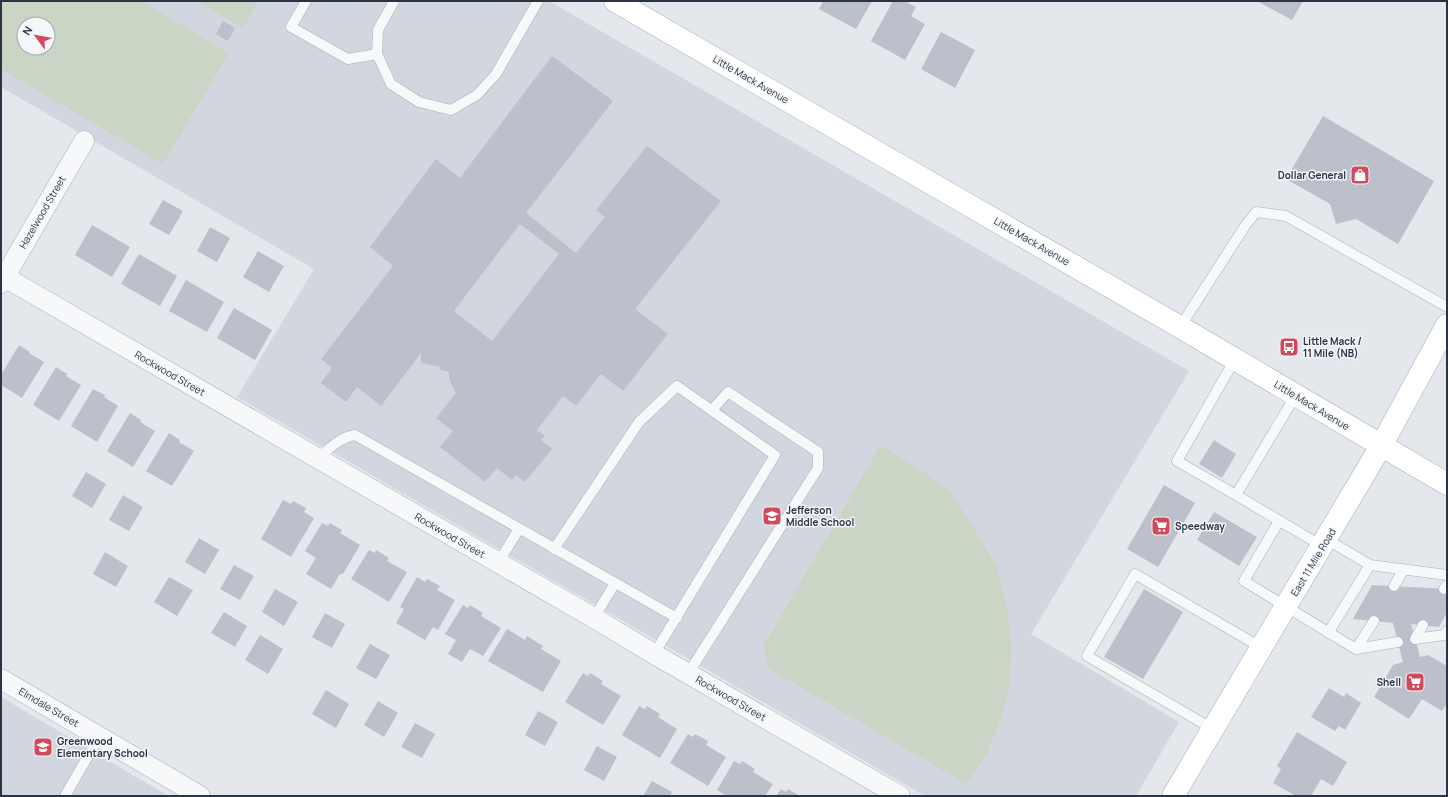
<svg xmlns="http://www.w3.org/2000/svg" width="1448" height="797" font-family="Manrope,sans-serif">
  <style>
    .built { fill: #d2d6de; fill-rule: evenodd }
    .green { fill: #c9d6c5; fill-rule: evenodd }
    .building { fill: #bbc0ca; fill-rule: evenodd }
    .lines { fill: none; stroke-linecap: round; stroke-linejoin: round }
    .lane-casing { stroke: #a9aeb7; stroke-width: 11 }
    .street-casing { stroke: #a9aeb7; stroke-width: 21 }
    .secondary-casing { stroke: #a9aeb7; stroke-width: 23 }
    .lane { stroke: #f7f8fa; stroke-width: 10 }
    .street { stroke: #f7f8fa; stroke-width: 20 }
    .secondary { stroke: #fff; stroke-width: 22 }
    .labels { text-anchor: middle; stroke-width: 3; stroke-linejoin: round; paint-order: stroke }
    .street-label { font-size: 10px; fill: #2b3445; stroke: #f4f6f9 }
    .poi-label { font-size: 10px; font-weight: bold; fill: #2b3445; stroke: #f4f6f9; text-anchor: start }
  </style>
  <rect width="100%" height="100%" fill="#e4e7ec"/>
  <!-- built -->
  <path class="built" d="M1 1H549L1189 371 1031 634 1179 722 1136 796H925L237 397 314 269 1 87ZM24 24H48V48H24Z
    M1 697 168 796H1Z"/>
  <!-- green -->
  <path class="green" d="M1 1H141L229 53 163 164 1 69ZM24 24H48V48H24Z
    M197 1H259L243 28Z
    M880 446 909 462 947 488 972 525 996 566 1007 607 1011 642 1010 682 1001 719 987 753 966 784 768 668 764 645Z"/>
  <!-- building -->
  <path class="building" d="M823 1H872L856 29 819 9Z
    M893 1H904L916 7 911 16 925 24 905 60 871 41Z
    M1257 1H1303L1292 20Z
    M223 21 235 28 228 41 216 34Z
    M941 32 975 50 955 88 921 69Z
    M552 56 613 101 526 213 576 253 605 217 596 210 647 146 721 201 635 309 668 334 623 391 601 374 576 406 563 396 537 430 545 436 541 440 552 449 525 482 516 475 512 480 497 468 485 482 440 447 453 431 436 418 456 393 449 379V372L441 370 440 367 421 363V353L381 406 357 387 346 402 321 383 332 368 321 359 393 266 370 247 436 159 460 178ZM520 224 559 254 492 341 454 311Z
    M1323 116 1434 181 1398 244 1356 219 1336 224 1330 204 1286 179Z
    M163 200 183 211 169 235 149 224Z
    M92 225 130 247 112 277 75 255Z
    M210 227 230 238 217 262 197 251Z
    M258 251 284 266 269 292 243 277Z
    M139 254 177 276 160 306 121 284Z
    M186 280 224 302 207 332 169 311Z
    M234 308 272 330 255 360 217 338Z
    M19 345 30 352 29 353 44 362 22 398 1 385V375Z
    M56 367 67 374 66 376 81 385 59 421 33 405Z
    M93 389 105 395 104 397 118 406 97 442 71 426Z
    M130 413 141 420 140 422 155 431 133 467 107 451Z
    M169 433 180 440 179 442 194 451 172 486 146 471Z
    M1214 440 1236 454 1222 478 1199 464Z
    M86 472 106 484 92 508 72 496Z
    M1164 485 1195 503 1158 567 1127 549Z
    M123 495 143 507 129 531 109 520Z
    M283 500 291 504 293 501 306 508 304 512 314 518 291 557 261 539Z
    M1214 512 1257 537 1239 566 1197 540Z
    M322 523 328 526 330 523 342 530 340 533 360 545 343 574H340L331 589 306 574 316 558 305 551Z
    M199 538 219 550 205 574 185 562Z
    M369 550 375 553 376 550 389 558 387 561 407 572 389 602 351 579Z
    M105 552 128 566 116 587 93 574Z
    M234 565 254 576 240 600 220 589Z
    M169 577 193 590 177 616 154 602Z
    M417 577 425 582 427 579 440 586 437 590 455 600 438 630 433 627 425 640 396 623 404 609 400 607Z
    M1372 585 1447 589V612L1439 627 1411 624 1420 657 1428 655 1447 666V703L1442 711 1422 699 1409 719 1374 697 1393 665 1403 662 1393 623 1353 619Z
    M275 589 298 602 284 626 262 612Z
    M1144 589 1183 612 1143 679 1104 657Z
    M463 605 468 608 470 605 483 613 481 616 501 628 483 656 470 649 462 662 448 654 456 640 445 634Z
    M224 612 247 626 235 647 211 633Z
    M325 613 345 624 332 648 312 637Z
    M507 629 525 640 527 636 543 646 541 649 561 661 543 692 488 661Z
    M260 635 283 649 268 674 245 660Z
    M370 644 390 655 376 679 356 668Z
    M583 673 588 676 590 673 603 681 601 684 621 696 603 725 565 702Z
    M1329 688 1344 697 1346 693 1361 703 1345 730 1339 726 1335 731 1311 717Z
    M326 690 349 704 336 728 312 714Z
    M378 701 398 713 384 737 364 725Z
    M639 706 645 709 647 706 660 714 658 717 677 729 660 758 622 735Z
    M538 711 558 722 545 746 525 735Z
    M415 723 435 734 422 758 401 747Z
    M1297 732 1347 762 1333 786 1321 779 1311 796H1296L1273 783 1281 769 1277 766Z
    M688 734 693 737 695 734 708 741 706 745 726 757 708 786 670 763Z
    M597 746 617 757 604 781 584 770Z
    M734 761 740 764 742 761 755 769 753 772 773 784 765 796H727L717 790Z
    M652 781 672 792 670 796H643Z
    M781 789 786 792 788 789 800 796H776Z"/>
  <g class="lines">
    <defs>
      <path id="lane" d="M306 1 291 27 348 59 377 54
        M394 1 378 30 377 54 391 84 419 102 451 110 477 95 496 74 538 1
        M1180 327 1245 226 1256 212 1286 216 1447 307
        M1235 359 1177 461 1236 495 1296 395
        M318 458C329 449 340 437 355 435L677 618
        M1236 495 1322 546
        M1279 521 1244 581 1356 649 1398 642
        M1326 539 1370 565 1447 575
        M554 549 639 422 677 386 775 455 654 654
        M498 563 519 529
        M1394 586 1404 569
        M1444 589 1447 585
        M594 618 615 583
        M1328 633 1370 565
        M1415 639 1444 635 1447 631
        M1415 639 1423 625
        M1356 649 1374 621
        M688 674 818 468V452L728 392 712 410
        M1213 729 1087 656 1135 574 1262 648
        M65 796 99 737"/>
      <path id="street" d="M1 275 594 618 654 654 900 796
        M1 283 84 141
        M1 679 200 796"/>
      <path id="secondary" d="M615 1 1180 327 1447 484
        M1173 796 1381 446 1447 325"/>
    </defs>
    <!-- lane casing -->
    <use href="#lane" class="lane-casing"/>
    <!-- street casing -->
    <use href="#street" class="street-casing"/>
    <!-- secondary casing -->
    <use href="#secondary" class="secondary-casing"/>
    <!-- lane -->
    <use href="#lane" class="lane"/>
    <!-- street -->
    <use href="#street" class="street"/>
    <!-- secondary -->
    <use href="#secondary" class="secondary"/>
  </g>
  <!-- icons -->
  <defs>
    <symbol id="shop-square" viewBox="-11 -11 22 22"><rect x="-9" y="-9" width="18" height="18" rx="4" fill="#d1495b" stroke="#f4f6f9"/><path d="M-5-2.5h2.3a2.7 3.5 0 0 1 5.4 0H5L5.5 6h-11ZM-1.5-2.5h3a1.5 2.3 0 0 0-3 0Z" fill="#fff"/></symbol>
    <symbol id="bus-square" viewBox="-11 -11 22 22"><rect x="-9" y="-9" width="18" height="18" rx="4" fill="#d1495b" stroke="#f4f6f9"/><path d="M-5-6H5V4H4V6H2V4H-2V6H-4V4H-5ZM-3.5-4V0h7V-4ZM-3.5 1.2v1.5H-2V1.2ZM2 1.2v1.5H3.5V1.2Z" fill="#fff"/></symbol>
    <symbol id="school-square" viewBox="-11 -11 22 22"><rect x="-9" y="-9" width="18" height="18" rx="4" fill="#d1495b" stroke="#f4f6f9"/><path d="M0-5L7-2L0 1L-7-2ZM-4 1L0 2.5L4 1V4Q0 6-4 4Z" fill="#fff"/></symbol>
    <symbol id="supermarket-square" viewBox="-11 -11 22 22"><rect x="-9" y="-9" width="18" height="18" rx="4" fill="#d1495b" stroke="#f4f6f9"/><path d="M-6-5.5h2.5l.6 2H6L4.5 2H-2.5L-4.4-4H-6ZM-1.5 3.2a1.3 1.3 0 1 0 .1 0ZM3 3.2a1.3 1.3 0 1 0 .1 0Z" fill="#fff"/></symbol>
  </defs>
  <g fill-rule="evenodd">
    <use href="#shop-square" x="1349" y="164" width="22" height="22"/>
    <use href="#bus-square" x="1278" y="336" width="22" height="22"/>
    <use href="#school-square" x="761" y="505" width="22" height="22"/>
    <use href="#supermarket-square" x="1150" y="515" width="22" height="22"/>
    <use href="#supermarket-square" x="1404" y="671" width="22" height="22"/>
    <use href="#school-square" x="32" y="736" width="22" height="22"/>
  </g>
  <g class="labels">
    <!-- street labels -->
    <g class="street-label">
      <text transform="translate(751 79) rotate(30)" y="4">Little Mack Avenue</text>
      <text transform="translate(42 212) rotate(-60)" y="4">Hazelwood Street</text>
      <text transform="translate(1032 241) rotate(30)" y="4">Little Mack Avenue</text>
      <text transform="translate(170 373) rotate(30)" y="4">Rockwood Street</text>
      <text transform="translate(1312 405) rotate(31)" y="4">Little Mack Avenue</text>
      <text transform="translate(450 535) rotate(30)" y="4">Rockwood Street</text>
      <text transform="translate(1313 562) rotate(-59)" y="4">East 11 Mile Road</text>
      <text transform="translate(731 698) rotate(30)" y="4">Rockwood Street</text>
      <text transform="translate(49 707) rotate(30)" y="4">Elmdale Street</text>
    </g>
    <!-- poi labels -->
    <g class="poi-label">
      <text x="1346" y="179" text-anchor="end">Dollar General</text>
      <text x="1303" y="345">Little Mack /<tspan x="1303" dy="12">11 Mile (NB)</tspan></text>
      <text x="786" y="514">Jefferson<tspan x="786" dy="12">Middle School</tspan></text>
      <text x="1175" y="530">Speedway</text>
      <text x="1401" y="686" text-anchor="end">Shell</text>
      <text x="57" y="745">Greenwood<tspan x="57" dy="12">Elementary School</tspan></text>
    </g>
  </g>
  <!-- border -->
  <rect width="1448" height="797" fill="none" stroke="#2b3445" stroke-width="4"/>
  <!-- north arrow -->
  <g transform="translate(36 36) rotate(302)"><circle r="19" fill="#f4f6f9" stroke="#a4a8b1"/>
  <path d="M0-3L7 15L0 10L-7 15Z" fill="#d1495b"/>
  <text y="-6" font-size="11" font-weight="bold" text-anchor="middle" fill="#2b3445">N</text>
  </g>
</svg>
